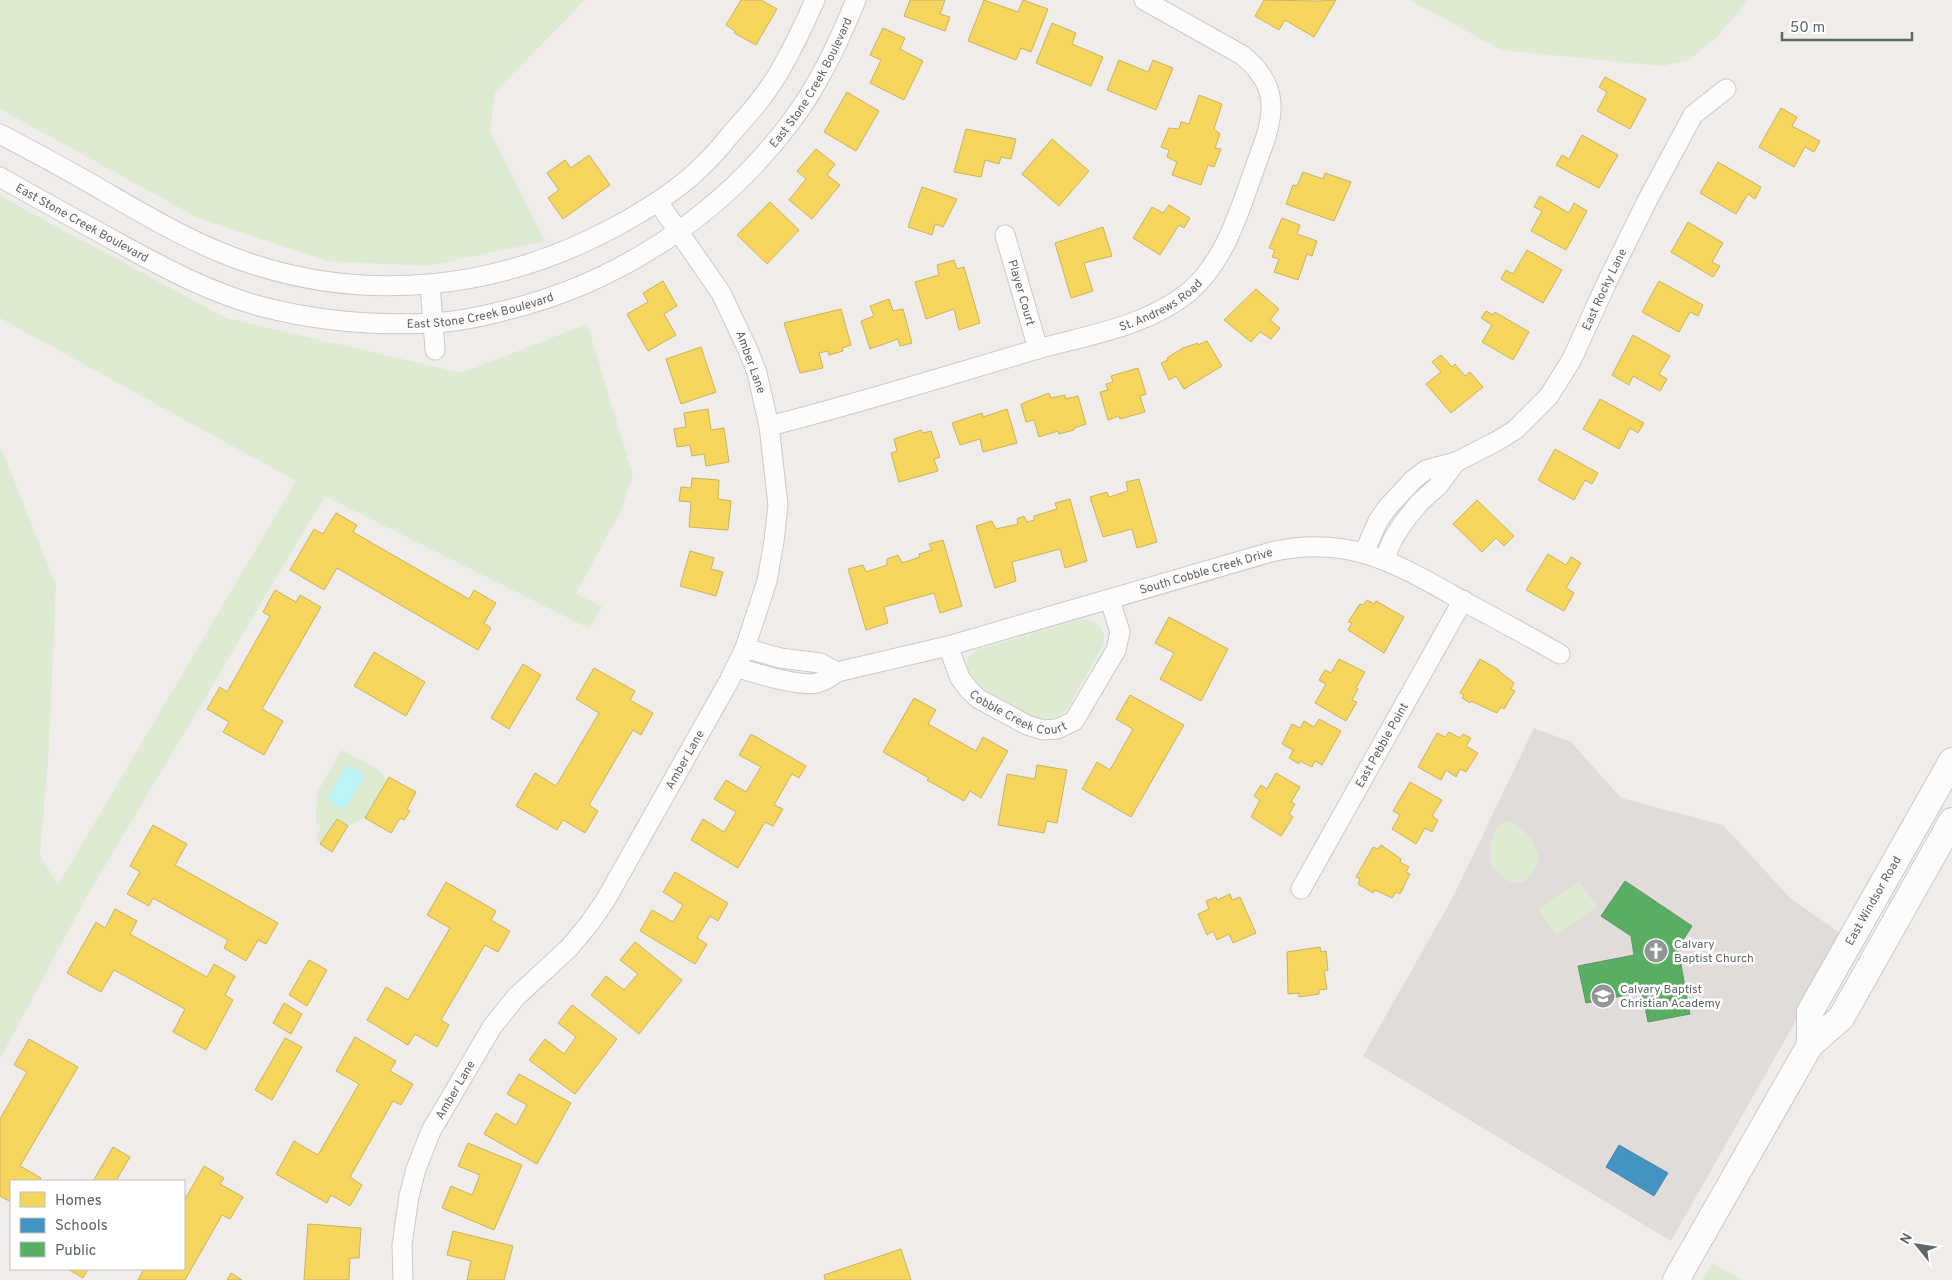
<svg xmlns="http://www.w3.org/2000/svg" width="1952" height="1280" font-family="Overpass,sans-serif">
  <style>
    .education { fill: #e1dcd9 }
    .green { fill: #deebd3 }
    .water { fill: #bff4f9 }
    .homes { fill: #f6d55c; stroke: #c8b460 }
    .schools { fill: #4393c3; stroke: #4b86a8 }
    .public { fill: #5aae61; stroke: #5b9863 }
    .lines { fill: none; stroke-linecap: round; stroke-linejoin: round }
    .minor-casing { stroke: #c9cac9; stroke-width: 21 }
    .secondary-casing { stroke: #c9caca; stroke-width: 28 }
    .minor { stroke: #fdfcfc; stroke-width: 19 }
    .secondary { stroke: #fdfcfc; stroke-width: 26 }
    .labels { text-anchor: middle; stroke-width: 5; stroke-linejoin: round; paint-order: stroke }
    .street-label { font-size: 12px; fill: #5e6669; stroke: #fff }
    .poi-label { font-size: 12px; fill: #5e6669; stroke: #fff; text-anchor: start }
  </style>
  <rect width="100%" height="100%" fill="#efecea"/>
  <!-- education -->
  <path class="education" d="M1534 728 1571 742 1621 798 1723 825 1790 898 1844 936 1671 1241 1363 1056 1453 897Z"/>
  <!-- green -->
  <path class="green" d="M0 0H585L495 92 490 131 545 241 428 266 328 261 198 218 0 109Z
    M1410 0H1748L1717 37 1689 60 1662 66 1501 50Z
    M0 196 226 318 462 373 587 324 633 475 620 512 576 594 602 606 590 629 325 496 86 898 0 1059V449L5 457 56 585 49 747 40 855 58 885 296 481 0 318Z
    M1083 619C1099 621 1105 628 1104 644L1068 708C1063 713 1056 718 1048 720 1036 722 978 688 971 677 966 671 967 665 968 658L977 650Z
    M341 750 375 767 387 780 365 818 348 826 337 819 320 844 316 842 318 832 321 828 320 825 316 823 317 793Z
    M1509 821C1523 825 1536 844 1539 858 1529 889 1513 890 1492 867 1490 850 1489 827 1509 821Z
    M1579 881 1597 907 1556 935 1538 909Z
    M1712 1263 1743 1280H1702Z"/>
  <!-- water -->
  <path class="water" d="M347 765 365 775 345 809 339 806 337 809 332 805 333 802 328 798Z"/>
  <!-- homes -->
  <path class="homes" d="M741 0H761L777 9 756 45 734 33 735 31 726 25Z
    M910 0H945L940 14 950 17 945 31 904 16Z
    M984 0 1018 12 1023 0 1048 9 1031 52 1021 48 1016 60 968 41Z
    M1264 0 1318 1 1336 0 1314 37 1285 20 1279 30 1255 16Z
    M1052 23 1076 33 1072 44 1103 57 1091 86 1036 63Z
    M883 28 905 38 900 49 923 61 904 100 870 83 881 60 870 55Z
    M1119 60 1148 72 1153 60 1173 68 1156 110 1107 90Z
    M1605 77 1646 99 1630 129 1597 111 1607 92 1599 87Z
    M847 92 879 111 856 151 824 132Z
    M1199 95 1222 104 1214 129 1220 134 1215 148 1221 149 1214 167 1208 165 1201 185 1172 175 1177 162 1167 157 1169 150 1161 147 1169 128 1179 129 1181 122 1189 124Z
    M1781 108 1797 117 1792 126 1820 141 1814 152 1805 147 1794 167 1759 147Z
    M966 129 1016 139 1011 159 1001 157 999 164 985 160 981 177 954 172Z
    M1582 135 1618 155 1599 188 1556 165 1562 155 1569 159Z
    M1052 139 1089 171 1059 206 1022 174Z
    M816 149 835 164 827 175 840 185 812 219 789 200 806 179 797 171Z
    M589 155 610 185 563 219 548 198 559 190 547 173 565 160 571 168Z
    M1718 162 1761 187 1755 199 1748 194 1736 214 1700 193Z
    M1303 172 1323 179 1325 173 1351 182 1334 221 1286 204 1293 185 1297 186Z
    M922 187 957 199 943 227 935 224 932 235 908 227Z
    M1540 196 1569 213 1574 203 1587 211 1566 250 1531 231 1542 211 1534 207Z
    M770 202 799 230 767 264 737 235Z
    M1169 205 1190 218 1184 228 1179 225 1160 255 1133 238 1152 207 1163 213Z
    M1282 218 1300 225 1297 234 1317 241 1312 256 1307 254 1298 280 1274 272 1279 259 1272 257 1275 250 1269 248Z
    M1688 222 1723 243 1712 262 1720 266 1713 277 1671 252Z
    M1103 227 1112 256 1084 263 1093 291 1071 298 1055 243Z
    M1527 250 1562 270 1543 303 1501 279 1506 270 1513 274Z
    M954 260 957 269 964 267 980 323 959 330 954 309 926 319 915 282 939 275 937 265Z
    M663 281 677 306 664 314 676 335 648 351 627 314 648 302 643 293Z
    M1659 281 1703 305 1698 316 1690 312 1679 332 1642 312Z
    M1256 289 1279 309 1270 320 1280 328 1271 339 1260 332 1251 342 1224 320Z
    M889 299 893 311 903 309 912 343 900 346 898 339 870 349 861 321 874 316 870 306Z
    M841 309 851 345 842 348 843 351 829 355 828 351 819 353 823 368 800 373 784 323Z
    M1486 311 1493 315 1495 312 1529 332 1513 360 1482 342 1492 325 1481 318Z
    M1633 335 1670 356 1659 374 1667 379 1660 391 1633 376 1629 385 1612 375Z
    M1207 341 1222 366 1184 389 1176 376 1169 380 1161 363 1168 360 1167 358 1183 348 1198 343V345Z
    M701 347 716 392 681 404 666 359Z
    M1441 355 1452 367 1455 364 1465 376 1470 372 1483 387 1451 413 1426 384 1441 372 1432 362Z
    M1138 368 1146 394 1140 396 1145 412 1120 419 1119 416 1108 420 1100 392 1108 390 1106 384 1113 382 1111 376Z
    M1049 393 1051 398 1065 395V399L1078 396 1086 424 1074 428V430L1059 434 1058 431 1039 437 1034 420 1026 422 1021 404Z
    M1600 399 1644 423 1638 433 1630 428 1619 449 1583 429Z
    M708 409 711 430 724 428 729 462 706 466 704 454 692 456 690 445 677 447 674 429 686 427 684 413Z
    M1007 409 1017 443 983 452 980 439 960 445 952 423 982 413 983 417Z
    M921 430 923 433 931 431 940 457 934 459 938 471 899 482 891 453 897 451 894 439Z
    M1555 449 1598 473 1592 484 1585 480 1574 500 1538 480Z
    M692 478 719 480 718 499 731 501 728 530 689 527 691 502 679 501 681 487 691 488Z
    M1139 479 1157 542 1137 548 1132 529 1103 537 1090 497 1107 492 1109 497 1128 491 1126 482Z
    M1070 499 1087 561 1065 568 1060 549 1012 562 1016 581 995 588 976 526 992 521 996 529 1018 524 1017 519 1024 516 1027 522 1034 520V516L1057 509 1055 503Z
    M1477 500 1514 536 1504 546 1496 538 1482 552 1453 524Z
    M336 513 357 525 353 532 469 599 474 590 496 603 484 623 491 628 478 650 337 568 324 590 290 570 314 529 323 534Z
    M943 540 962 606 940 613 934 593 884 607 888 623 866 630 848 569 863 565 866 572 887 565V559L898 555 902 563 920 557 919 554 932 550 929 544Z
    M690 551 714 558 711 569 723 572 716 596 680 586Z
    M1548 554 1566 565 1571 557 1581 563 1566 588 1574 593 1564 611 1526 590Z
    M275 590 296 602 300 595 321 607 262 709 283 721 264 755 223 732 229 722 207 709 220 687 227 692 270 616 263 612Z
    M1367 600 1374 604 1376 601 1404 617 1384 653 1348 630 1352 623 1348 622 1360 604 1363 605Z
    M1169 617 1228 649 1201 701 1160 679 1174 653 1155 643Z
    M374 652 425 682 406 716 354 686Z
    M1339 659 1365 672 1356 688 1358 689 1352 700 1357 702 1346 721 1315 703 1326 684 1319 680 1325 670 1331 673Z
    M1480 659 1499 670V671L1514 683 1511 689 1515 691 1504 709 1501 707 1497 713 1471 701 1470 703 1462 698 1464 695 1460 693Z
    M523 664 541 675 509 729 491 718Z
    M594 668 635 691 630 700 653 713 641 735 633 730 589 805 598 811 585 833 563 820 557 830 516 806 535 773 556 786 599 713 576 699Z
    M1130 695 1184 725 1131 817 1082 789 1097 762 1110 770 1133 729 1116 719Z
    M914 698 936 710 928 724 976 751 983 737 1008 751 981 798 970 791 964 801 927 780 929 778 883 752Z
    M1319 719 1341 731 1322 765 1315 761 1312 767 1300 761 1299 764 1289 758 1293 750 1282 744 1292 724 1300 728 1304 721 1314 727Z
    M1449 732 1460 738 1463 734 1471 738 1466 746 1478 753 1466 772 1460 769 1456 777 1446 770 1441 780 1418 767 1437 733 1445 737Z
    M751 734 806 766 799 778 792 774 774 805 783 809 773 826 765 822 738 868 691 840 703 819 724 832 736 812 714 799 726 780 746 792 761 767 739 755Z
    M1037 765 1067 770 1057 823 1047 821 1044 833 998 825 1007 774 1035 779Z
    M1276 773 1300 787 1291 802 1295 804 1289 814 1293 817 1281 836 1251 817 1260 800 1254 796 1261 785 1267 789Z
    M389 777 416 792 407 809 410 811 404 820 400 818 391 833 365 818Z
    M1410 782 1442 800 1432 816 1438 820 1432 832 1425 828 1416 844 1392 829 1400 815 1393 811Z
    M337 819 348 826 332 852 320 844Z
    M153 825 187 844 175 865 278 923 266 944 258 940 246 961 224 948 228 940 153 898 149 906 127 894 140 872 130 866Z
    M1381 845 1401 859 1400 862 1409 867 1406 872 1410 874 1400 894 1396 892 1392 898 1375 890 1373 893 1358 884 1360 879 1356 877 1373 847 1378 849Z
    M675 872 728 903 718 921 710 916 697 938 707 944 695 964 640 931 652 910 673 922 683 905 663 892Z
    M446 882 496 911 491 920 510 931 498 952 485 945 441 1020 449 1025 437 1047 415 1034 408 1045 367 1020 386 987 408 1000 450 928 427 915Z
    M1230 894 1232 900 1240 897 1256 933 1233 943 1229 934 1217 940 1213 931 1207 935 1198 914 1209 909 1206 901 1216 897 1217 900Z
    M115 909 137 921 130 934 207 977 214 964 235 976 225 995 233 1000 206 1050 173 1032 185 1009 114 970 101 992 67 973 96 922 105 928Z
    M635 942 682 980 639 1034 591 995 606 976 624 990 638 974 620 960Z
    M1320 947 1321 952 1326 951 1328 970 1324 971 1327 989 1319 990V994L1299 997V993L1288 994 1287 952Z
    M309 960 327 970 307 1006 289 995Z
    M284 1003 302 1014 291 1034 273 1023Z
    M572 1005 617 1039 575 1094 529 1060 545 1039 564 1054 576 1037 558 1023Z
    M355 1037 396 1061 390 1071 413 1084 401 1105 393 1101 350 1177 362 1185 350 1206 331 1195 327 1203 276 1174 294 1141 318 1155 359 1084 336 1071Z
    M285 1038 302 1047 272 1100 255 1090Z
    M29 1039 78 1067 20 1166 41 1178 39 1181H11V1202L0 1196V1119L27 1072 14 1065Z
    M519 1074 571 1103 537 1164 484 1134 496 1113 516 1125 527 1105 507 1094Z
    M468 1143 522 1165 494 1230 442 1208 451 1186 472 1195 480 1175 458 1166Z
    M113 1147 130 1157 116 1181H93Z
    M204 1166 224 1178 220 1184 243 1197 230 1219 222 1215 185 1280H138L144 1269H184V1201Z
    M308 1224 361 1228 359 1258H350L349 1280H304Z
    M453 1231 513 1246 504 1280H467L471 1261 447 1255Z
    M901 1249 911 1280H825L824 1275Z
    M68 1269H88L83 1278Z
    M231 1273 242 1280H227Z"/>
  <!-- schools -->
  <path class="schools" d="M1619 1145 1668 1173 1654 1196 1606 1167Z"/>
  <!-- public -->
  <path class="public" d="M1625 881 1692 926 1678 948 1690 1014 1648 1022 1642 992 1586 1003 1578 966 1634 955 1631 936 1601 916Z"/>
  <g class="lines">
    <defs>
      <g id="minor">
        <path d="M0 134C36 153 72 172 107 193 152 219 196 245 246 262 369 304 499 289 613 228 643 212 672 194 697 171 709 160 720 148 730 135 747 116 765 96 778 74 792 50 804 25 815 0"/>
        <path id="s1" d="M0 177C42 201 84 224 126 247 170 271 214 294 263 307 318 321 375 326 432 323 455 322 480 317 503 311 617 284 720 216 790 123 819 85 838 43 856 0"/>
        <path id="s2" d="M1005 235 1038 349"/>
        <path d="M430 284 435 350"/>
        <path id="s3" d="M769 426C860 403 949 375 1038 349 1089 335 1147 326 1189 292 1228 258 1241 205 1258 159 1274 117 1282 87 1242 55L1144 0"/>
        <path id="s4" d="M1364 553 1378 521 1387 508 1414 479 1426 470 1456 462 1497 441 1515 430 1549 396 1572 359 1607 282 1647 201 1693 115 1726 89"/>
        <path d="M1384 559 1393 539 1403 523 1420 502 1438 486 1456 462"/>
        <path id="s5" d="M948 646 960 678 969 690 979 699 1027 725 1043 730 1057 729 1074 721 1116 650 1120 632 1110 600"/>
        <path d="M745 648 780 658 820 663 837 672"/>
        <path id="s6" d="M736 667C754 673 800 687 817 683 825 681 831 677 837 672L948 646 1271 552C1350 534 1397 564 1463 601 1495 618 1528 636 1560 654"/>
        <path id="s7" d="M1301 889 1463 600"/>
        <path id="s8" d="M403 1280 402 1245 409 1196 416 1169 431 1131 492 1027 516 997 569 948 589 924 605 901 729 681 745 648 767 581 774 541 778 505 769 426 757 373 748 350 721 293 658 202"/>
      </g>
      <g id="secondary">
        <path id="s9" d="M1810 1045V1012L1952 761"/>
        <path d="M1676 1280 1810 1045 1841 1018 1952 821"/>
      </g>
    </defs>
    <!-- minor casing -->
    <use href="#minor" class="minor-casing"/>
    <!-- secondary casing -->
    <use href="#secondary" class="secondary-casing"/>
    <!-- minor -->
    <use href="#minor" class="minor"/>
    <!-- secondary -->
    <use href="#secondary" class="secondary"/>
  </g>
  <!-- icons -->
  <defs>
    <symbol id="church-disc" viewBox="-11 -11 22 22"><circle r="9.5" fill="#919596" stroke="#fff"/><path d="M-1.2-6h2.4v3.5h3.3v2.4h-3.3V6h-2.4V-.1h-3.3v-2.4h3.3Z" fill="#fff"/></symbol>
    <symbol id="school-disc" viewBox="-11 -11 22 22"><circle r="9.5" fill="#919596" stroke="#fff"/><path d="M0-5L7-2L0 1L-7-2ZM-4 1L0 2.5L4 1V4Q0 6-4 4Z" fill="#fff"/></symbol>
  </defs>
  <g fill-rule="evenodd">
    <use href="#church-disc" x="1642" y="937" width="28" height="28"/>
    <use href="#school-disc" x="1589" y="982" width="28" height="28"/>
  </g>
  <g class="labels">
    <!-- street labels -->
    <g class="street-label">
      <text dy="4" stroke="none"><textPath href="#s1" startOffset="932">East Stone Creek Boulevard</textPath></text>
      <text dy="4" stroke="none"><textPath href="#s1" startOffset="94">East Stone Creek Boulevard</textPath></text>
      <text dy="4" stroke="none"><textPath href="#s4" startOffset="372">East Rocky Lane</textPath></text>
      <text dy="4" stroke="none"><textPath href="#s2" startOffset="60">Player Court</textPath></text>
      <text dy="4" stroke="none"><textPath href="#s3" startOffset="411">St. Andrews Road</textPath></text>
      <text dy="4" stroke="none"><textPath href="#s1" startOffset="514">East Stone Creek Boulevard</textPath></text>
      <text transform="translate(751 362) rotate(70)" y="4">Amber Lane</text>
      <text dy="4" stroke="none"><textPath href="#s6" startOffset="489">South Cobble Creek Drive</textPath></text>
      <text dy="4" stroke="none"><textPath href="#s5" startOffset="105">Cobble Creek Court</textPath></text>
      <text dy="4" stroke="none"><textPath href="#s7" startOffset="165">East Pebble Point</textPath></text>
      <text dy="4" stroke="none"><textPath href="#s8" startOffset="606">Amber Lane</textPath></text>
      <text dy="4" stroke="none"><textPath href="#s9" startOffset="161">East Windsor Road</textPath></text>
      <text dy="4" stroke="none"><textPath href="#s8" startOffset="201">Amber Lane</textPath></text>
    </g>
    <!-- poi labels -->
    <g class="poi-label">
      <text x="1674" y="948">Calvary<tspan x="1674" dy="14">Baptist Church</tspan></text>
      <text x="1620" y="993">Calvary Baptist<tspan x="1620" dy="14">Christian Academy</tspan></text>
    </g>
  </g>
  <!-- legend -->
  <rect x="10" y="1180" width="175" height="90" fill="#ffffff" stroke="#bfc2c3"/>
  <rect x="20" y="1192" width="25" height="15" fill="#f6d55c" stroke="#bfc2c3"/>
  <text x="55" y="1205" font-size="15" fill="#5e6669">Homes</text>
  <rect x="20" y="1218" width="25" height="15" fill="#4393c3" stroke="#bfc2c3"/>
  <text x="55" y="1230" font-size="15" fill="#5e6669">Schools</text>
  <rect x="20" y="1242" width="25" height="15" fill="#5aae61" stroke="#bfc2c3"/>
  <text x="55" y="1255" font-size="15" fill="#5e6669">Public</text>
  <!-- north arrow -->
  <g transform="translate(1917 1245) rotate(300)" stroke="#ffffff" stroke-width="4" paint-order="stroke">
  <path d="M0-4L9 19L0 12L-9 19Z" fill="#5e6669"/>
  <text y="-8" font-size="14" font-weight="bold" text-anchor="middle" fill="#5e6669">N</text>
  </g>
  <!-- scale -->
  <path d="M1782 32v8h130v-8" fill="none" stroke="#5e6669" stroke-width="2.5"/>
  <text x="1790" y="32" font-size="15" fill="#5e6669" stroke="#ffffff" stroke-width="4" paint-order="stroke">50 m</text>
</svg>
